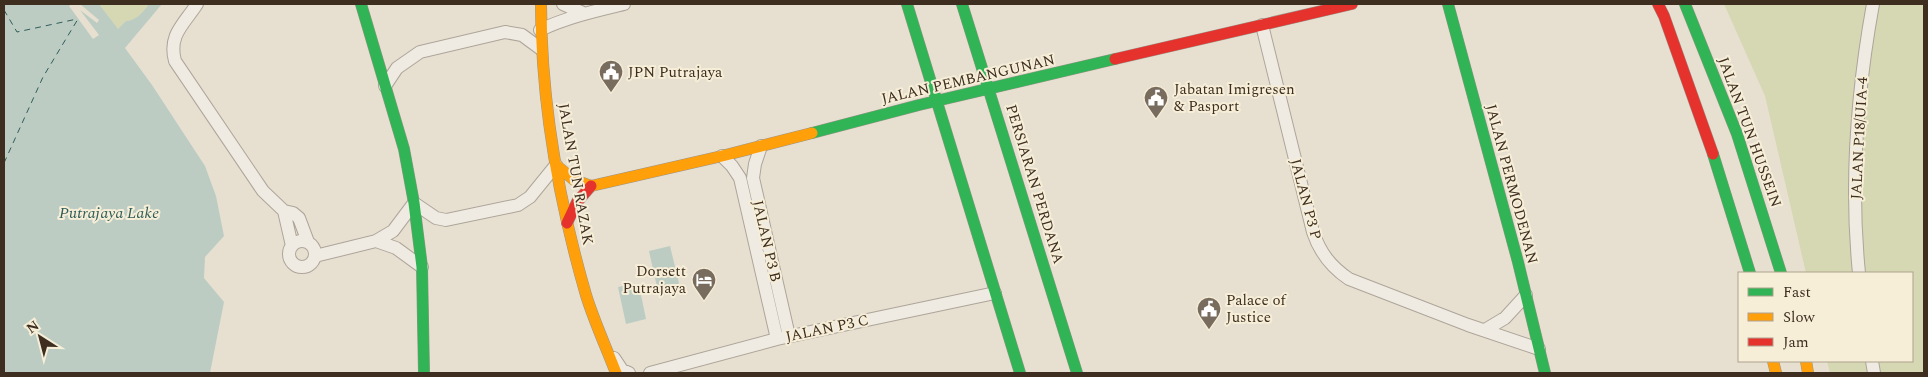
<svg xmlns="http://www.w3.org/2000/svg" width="1928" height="377" font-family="Spectral,serif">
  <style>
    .green { fill: #d6d7b3 }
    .water { fill: #bcccc2 }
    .pier { fill: #e7e0d1 }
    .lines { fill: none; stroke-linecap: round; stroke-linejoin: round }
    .ferry { stroke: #2f5d5a; stroke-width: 1; stroke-dasharray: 6 5; stroke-linecap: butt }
    .street-casing { stroke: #ada599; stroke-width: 14 }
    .fast-casing { stroke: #9c958a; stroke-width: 12 }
    .slow-casing { stroke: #9c958a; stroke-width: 12 }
    .jam-casing { stroke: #9c958a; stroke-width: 12 }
    .street { stroke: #efebe3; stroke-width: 12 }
    .fast { stroke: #30b455; stroke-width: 11 }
    .slow { stroke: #ff9f0a; stroke-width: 11 }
    .jam { stroke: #e5322d; stroke-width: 11 }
    .labels { text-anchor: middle; stroke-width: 4; stroke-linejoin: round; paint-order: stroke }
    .poi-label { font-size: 15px; fill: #3d2e20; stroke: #f7eed8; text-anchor: start }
    .street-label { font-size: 15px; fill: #3d2e20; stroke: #f7eed8 }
    .water-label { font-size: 16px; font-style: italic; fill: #2f5d5a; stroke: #f7eed8 }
  </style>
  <rect width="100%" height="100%" fill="#e7e0d1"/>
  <!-- green -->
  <path class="green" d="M99 4H149C144 12 136 21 126 21L118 30Z
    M1724 4H1924V373H1830L1827 361H1912V273H1806L1765 96Z"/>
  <!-- water -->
  <path class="water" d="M4 4H99L118 29 126 21C136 21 144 11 149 4H162L125 48 152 85 205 166 216 196 224 236 205 257 204 278 224 302 210 373H4Z
    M670 246 679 283 672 293 659 296 649 251Z
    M633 284 634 291 640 290 646 319 626 324 618 287Z"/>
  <!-- pier -->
  <path class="pier" d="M72 4H80L99 20 97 23 80 10 99 35 93 39 69 6Z"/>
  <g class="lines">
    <!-- ferry -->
    <path class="ferry" d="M4 10 17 32 77 19
      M4 163 43 77 78 19"/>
    <defs>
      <path id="street" d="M197 4C184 24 168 35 175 61L263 191 284 211 293 213 299 218 308 242
        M563 4 583 13
        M1262 25 1313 232C1320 253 1331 267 1349 279L1468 325 1539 349
        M540 30C568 17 595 11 624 4
        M385 86 397 68 420 52 505 32 522 35 541 49
        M761 146 755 164 753 178 789 336
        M722 156 732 166 740 178 777 339
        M284 211 292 246
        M289 254a13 13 0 1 1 26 0a13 13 0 1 1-26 0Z
        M376 241 396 248 422 267
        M315 256 376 241 393 231 414 203 436 218 446 220 518 205 530 197 556 165
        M1859 273C1850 184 1857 92 1873 4
        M1485 330 1505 318 1526 295
        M614 358 622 370 629 373
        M1872 361 1874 373
        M650 373 777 339 995 293"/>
      <path id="fast" d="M361 4 404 149 414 203 422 267 424 373
        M907 4 1020 373
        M962 4 1077 373
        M1448 4 1518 262 1545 373
        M1685 4 1737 134 1781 273
        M812 133 919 105 1115 59
        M1713 154 1750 273"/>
      <path id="slow" d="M541 4C541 101 559 202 586 295 594 321 606 347 616 373
        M556 165 574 180 591 186 722 156 812 133
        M1773 361 1776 373
        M1806 361 1808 373"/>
      <path id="jam" d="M1658 4 1664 16 1713 154
        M1115 59 1352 4
        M567 223 577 202 591 186"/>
    </defs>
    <!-- street casing -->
    <use href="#street" class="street-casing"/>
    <!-- fast casing -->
    <use href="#fast" class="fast-casing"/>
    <!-- slow casing -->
    <use href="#slow" class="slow-casing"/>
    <!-- jam casing -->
    <use href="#jam" class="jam-casing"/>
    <!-- street -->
    <use href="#street" class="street"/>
    <!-- fast -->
    <use href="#fast" class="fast"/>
    <!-- slow -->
    <use href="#slow" class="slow"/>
    <!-- jam -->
    <use href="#jam" class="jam"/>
  </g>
  <!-- icons -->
  <defs>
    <symbol id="civic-pin" viewBox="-11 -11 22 30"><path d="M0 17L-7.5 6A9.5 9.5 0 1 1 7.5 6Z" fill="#786c5e" stroke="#f7eed8"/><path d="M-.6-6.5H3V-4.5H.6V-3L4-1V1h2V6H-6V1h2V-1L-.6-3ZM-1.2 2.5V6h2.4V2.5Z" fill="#fff"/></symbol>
    <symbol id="hotel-pin" viewBox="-11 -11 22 30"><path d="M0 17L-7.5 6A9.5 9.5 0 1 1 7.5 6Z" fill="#786c5e" stroke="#f7eed8"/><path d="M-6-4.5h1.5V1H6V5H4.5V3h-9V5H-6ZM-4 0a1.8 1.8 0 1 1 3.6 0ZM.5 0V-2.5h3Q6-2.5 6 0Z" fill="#fff"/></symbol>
  </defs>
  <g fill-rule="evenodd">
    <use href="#civic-pin" x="597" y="58" width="28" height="38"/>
    <use href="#civic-pin" x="1142" y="84" width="28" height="38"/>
    <use href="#hotel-pin" x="690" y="266" width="28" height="38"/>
    <use href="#civic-pin" x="1195" y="295" width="28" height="38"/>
  </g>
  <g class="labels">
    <!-- poi labels -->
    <g class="poi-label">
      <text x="628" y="77">JPN Putrajaya</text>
      <text x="1174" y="94">Jabatan Imigresen<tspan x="1174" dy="17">&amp; Pasport</tspan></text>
      <text x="686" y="276" text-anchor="end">Dorsett<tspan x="686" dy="17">Putrajaya</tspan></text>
      <text x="1226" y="305">Palace of<tspan x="1226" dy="17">Justice</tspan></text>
    </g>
    <!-- street labels -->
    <g class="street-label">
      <text transform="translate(968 79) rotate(-13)" y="5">JALAN PEMBANGUNAN</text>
      <text transform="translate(1750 132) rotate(70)" y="5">JALAN TUN HUSSEIN</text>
      <text transform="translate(1859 138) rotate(-87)" y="5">JALAN P18/UIA-4</text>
      <text transform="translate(576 174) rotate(80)" y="5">JALAN TUN RAZAK</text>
      <text transform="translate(1035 184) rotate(73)" y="5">PERSIARAN PERDANA</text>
      <text transform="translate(1512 184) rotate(75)" y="5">JALAN PERMODENAN</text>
      <text transform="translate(1306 199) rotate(75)" y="5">JALAN P3 P</text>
      <text transform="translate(767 241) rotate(77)" y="5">JALAN P3 B</text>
      <text transform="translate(827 328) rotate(-12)" y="5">JALAN P3 C</text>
    </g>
    <!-- water labels -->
    <g class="water-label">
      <text x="109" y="218">Putrajaya Lake</text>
    </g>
  </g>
  <!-- border -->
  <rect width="1928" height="377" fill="none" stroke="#3d2e20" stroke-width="10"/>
  <!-- legend -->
  <rect x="1738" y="272" width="175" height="90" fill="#f7eed8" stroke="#ada18e"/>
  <rect x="1748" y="288" width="25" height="8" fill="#30b455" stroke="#ada18e"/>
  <text x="1783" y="297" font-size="15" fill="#3d2e20">Fast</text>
  <rect x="1748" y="313" width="25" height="8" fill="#ff9f0a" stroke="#ada18e"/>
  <text x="1783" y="322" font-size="15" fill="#3d2e20">Slow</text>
  <rect x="1748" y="338" width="25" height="8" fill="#e5322d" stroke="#ada18e"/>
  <text x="1783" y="347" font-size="15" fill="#3d2e20">Jam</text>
  <!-- north arrow -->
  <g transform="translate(40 337) rotate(324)" stroke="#f7eed8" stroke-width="4" paint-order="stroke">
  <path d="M0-4L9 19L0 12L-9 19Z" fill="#3d2e20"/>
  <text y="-8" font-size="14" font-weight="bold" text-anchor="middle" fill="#3d2e20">N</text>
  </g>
</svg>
